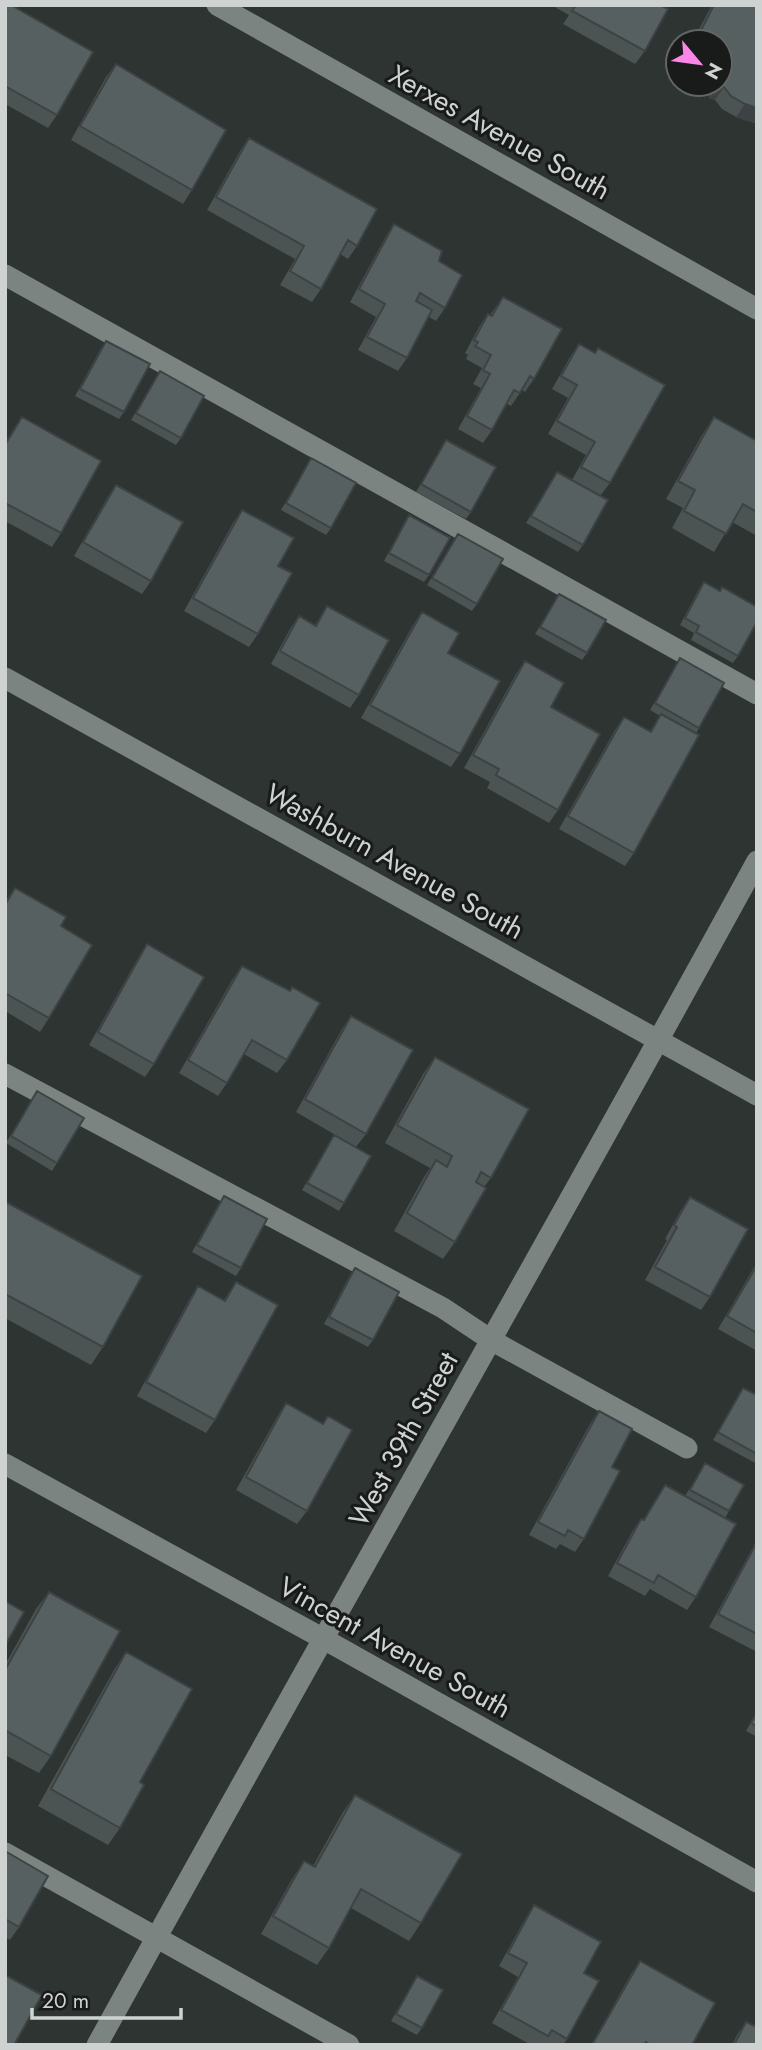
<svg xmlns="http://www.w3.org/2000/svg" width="762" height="2050" font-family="Jost,sans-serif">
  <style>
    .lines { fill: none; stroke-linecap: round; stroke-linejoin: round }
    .lane { stroke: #7b8480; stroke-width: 21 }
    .street { stroke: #7b8480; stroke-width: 21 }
    .secondary { stroke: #7b8480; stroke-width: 21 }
    .wall { fill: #4b5353 }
    .shaded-wall { fill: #3d4344 }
    .building { fill: #576061; stroke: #3d4344; stroke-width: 2 }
    .labels { text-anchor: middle; stroke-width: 6; stroke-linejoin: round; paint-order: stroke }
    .street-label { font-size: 28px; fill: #ced3d1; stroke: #181b19 }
  </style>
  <rect width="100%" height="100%" fill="#2d3431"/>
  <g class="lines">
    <!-- lane -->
    <path class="lane" d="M5 275 757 694
      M5 1074 443 1308 491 1340 687 1448
      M5 1853 349 2045"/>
    <!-- street -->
    <path class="street" d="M5 678 757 1095
      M5 1464 322 1638 757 1882
      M97 2045C315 1649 540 1258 757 861"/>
    <!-- secondary -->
    <path class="secondary" d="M217 5 757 309"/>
  </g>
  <!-- wall -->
  <path class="wall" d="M5 5 57 115 48 128 5 104Z
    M551 5H660L645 51 635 64 563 24 569 15Z
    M712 5H757V124L736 117 722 109 715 100 709 98 710 94 692 84H720V42H692Z
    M116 64 192 190 183 204 71 140 106 77Z
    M249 138 357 246 348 259 340 254 321 289 312 302 280 285 295 259 207 210 240 151Z
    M394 224 439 261 445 308 436 321 429 317 407 358 398 371 358 350 376 317 350 302 385 238Z
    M503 297 534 379 525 392 522 390 511 406 507 404 492 430 483 443 458 429 481 388 473 384 482 368 466 359 468 355 465 353 479 327 488 314 490 315Z
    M106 341 124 412 119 419 75 396 101 348Z
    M579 344 594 353 598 348 610 483 600 496 572 480 586 455 548 434 568 398 552 389 570 357Z
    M160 371 181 438 176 445 131 420Z
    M22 417 61 533 52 547 5 521V443Z
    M714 417 757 441V536L732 522 714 552 672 528 683 508 666 499 702 435Z
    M446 440 471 512 466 519 416 492Z
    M311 458 331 528 326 535 281 510Z
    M557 472 583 545 578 552 526 523Z
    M116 485 151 581 142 594 74 556 107 498Z
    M242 510 278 566 258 634 249 647 184 611 233 523Z
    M409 515 429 575 424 582 384 561 404 523Z
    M458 534 477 604 472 611 427 585Z
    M704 582 738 656 733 663 691 640 694 633 680 625 699 589Z
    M559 594 587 653 582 660 535 634Z
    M327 606 359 695 350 708 271 664 290 629 299 616 315 625Z
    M422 612 448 653 460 754 451 767 361 718 413 625Z
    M680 658 699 728 634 853 625 866 559 829 615 730 624 717 650 731 660 716 650 710Z
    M525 661 558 810 549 823 487 788 490 782 464 768 516 674Z
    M15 888 49 1018 40 1032 5 1011V902Z
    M147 944 154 1064 145 1077 89 1045 138 958Z
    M242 966 287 1060 277 1073 244 1054 227 1083 218 1096 179 1073 232 980Z
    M351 1016 366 1134 356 1147 296 1112 342 1029Z
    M435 1057 491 1178 484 1187 455 1242 443 1259 394 1231 424 1177 430 1168 385 1143 423 1074Z
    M37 1091 57 1163 52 1171 6 1143Z
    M334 1135 344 1203 339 1211 302 1190Z
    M224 1196 241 1268 236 1276 192 1252 219 1203Z
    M690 1197 710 1297 701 1310 645 1280 667 1240 665 1239 681 1210Z
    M5 1203 103 1347 91 1365 5 1318Z
    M757 1262V1351L718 1329Z
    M355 1268 373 1340 368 1347 324 1324 350 1275Z
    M236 1282 215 1420 206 1433 137 1396 189 1300 198 1286 224 1300Z
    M743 1388 757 1395V1464L713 1440Z
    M286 1403 323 1424 328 1416 307 1511 297 1524 236 1490 277 1417Z
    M599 1411 612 1467 584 1539 575 1552 560 1544 556 1549 529 1535 590 1424Z
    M705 1463 729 1511 725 1518 696 1597 687 1610 650 1589 645 1596 608 1576 632 1532 641 1519 643 1520 665 1485 685 1496Z
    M757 1540V1652L709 1627Z
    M49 1592 51 1756 39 1773 5 1755V1665L36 1609Z
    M126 1652 140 1782 120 1828 108 1845 38 1806 114 1670Z
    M757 1711V1737L746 1731Z
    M355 1795 421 1923 409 1941 351 1908 329 1948 317 1965 261 1934 292 1879 304 1861 313 1866 343 1812Z
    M5 1851 19 1927 10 1940 5 1937Z
    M534 1905 584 1973 567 2039 563 2045H531L492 2023 518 1977 499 1966 525 1919Z
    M640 1961 692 2045H591L631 1974Z
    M417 1976 422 2028 417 2035 391 2021Z
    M746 2022 757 2045H732L737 2035Z"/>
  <!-- shaded-wall -->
  <path class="shaded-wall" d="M718 85 724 87 715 100 709 98Z
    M745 104 757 108V124L736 117Z"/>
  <!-- building -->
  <path class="building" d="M5 5H11L93 52 57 115 5 86Z
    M576 5H660L668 9 645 51 572 11Z
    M714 5H757V108L745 104 731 96 724 87 718 85 720 84V42H695Z
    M116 64 226 130 192 190 80 126Z
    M249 138 377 209 357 246 348 240 321 289 290 271 304 246 216 197Z
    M394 224 442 251 439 261 462 275 445 308 420 293 416 301 432 310 407 358 367 337 385 304 359 289Z
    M503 297 562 329 534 379 530 376 520 393 514 390 492 430 467 416 490 374 483 370 491 355 475 346 478 342 474 340 488 314 492 316Z
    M106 341 150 364 124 412 80 389Z
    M579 344 595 353 598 348 665 385 610 483 581 467 595 442 557 421 577 385 561 376Z
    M160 371 204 396 181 438 136 413Z
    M22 417 101 461 61 533 5 503V445Z
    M714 417 757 441V512L743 504 726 534 684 511 695 490 678 481Z
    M446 440 496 467 471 512 421 484Z
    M311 458 356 483 331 528 286 503Z
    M557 472 608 500 583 545 531 516Z
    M116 485 183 522 151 581 83 542Z
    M242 510 294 538 278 566 292 573 258 634 193 598Z
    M409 515 450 538 429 575 389 553Z
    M458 534 503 559 477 604 432 578Z
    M704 582 720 591 722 587 757 607V622L738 656 696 632 699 626 685 618Z
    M559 594 606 620 587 653 540 627Z
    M327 606 389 640 359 695 280 651 299 616 316 626Z
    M422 612 459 633 448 653 500 681 460 754 370 705Z
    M680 658 724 683 699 728 655 703Z
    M525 661 564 683 551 707 600 734 558 810 496 775 499 769 473 755Z
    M661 714 699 735 634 853 568 816 624 717 651 732Z
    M15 888 66 917 61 926 92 945 49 1018 5 993V905Z
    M147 944 204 977 154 1064 98 1032Z
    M242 966 290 991 292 987 320 1003 287 1060 252 1040 227 1083 188 1060Z
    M351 1016 413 1050 366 1134 305 1099Z
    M435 1057 529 1109 491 1178 481 1172 476 1182 486 1188 455 1242 407 1213 436 1160 447 1167 452 1156 397 1125Z
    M37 1091 84 1118 57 1163 11 1136Z
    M334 1135 371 1156 344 1203 307 1183Z
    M224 1196 267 1219 241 1268 197 1245Z
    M690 1197 748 1229 710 1297 655 1267 677 1227 674 1225Z
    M6 1202 142 1276 103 1347 5 1294Z
    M757 1265V1333L727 1316Z
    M355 1268 399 1292 373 1340 329 1317Z
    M236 1282 278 1305 215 1420 146 1382 198 1286 225 1301Z
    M743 1388 757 1395V1454L718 1432Z
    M286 1403 323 1424 328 1416 352 1430 307 1511 246 1477Z
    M599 1411 632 1429 612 1467 620 1471 584 1539 568 1530 565 1536 538 1522Z
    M705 1463 744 1485 729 1511 690 1490Z
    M665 1485 736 1524 696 1597 658 1575 654 1583 617 1563 641 1519 644 1520Z
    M757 1542V1634L718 1614Z
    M49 1592 120 1631 51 1756 5 1730V1670Z
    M5 1601 24 1612 5 1646Z
    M126 1652 192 1689 140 1782 144 1785 120 1828 51 1789Z
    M757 1713V1727L751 1723Z
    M355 1795 462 1854 421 1923 361 1889 329 1948 273 1916 304 1861 315 1867Z
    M5 1851 48 1876 19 1927 5 1919Z
    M534 1905 601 1942 584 1973 599 1981 567 2039 552 2030 548 2036 501 2010 527 1963 508 1953Z
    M640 1961 715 2003 692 2045H650L646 2042 644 2045H592Z
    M5 1975 42 1995 14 2045H5Z
    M417 1976 443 1990 422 2028 396 2014Z
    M746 2022 757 2027V2045H734Z"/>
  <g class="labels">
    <!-- street labels -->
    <g class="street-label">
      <text transform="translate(500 132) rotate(29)" y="10">Xerxes Avenue South</text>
      <text transform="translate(395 861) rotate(29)" y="10">Washburn Avenue South</text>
      <text transform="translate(403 1439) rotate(-61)" y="10">West 39th Street</text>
      <text transform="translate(395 1647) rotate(29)" y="10">Vincent Avenue South</text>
    </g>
  </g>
  <!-- border -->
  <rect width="762" height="2050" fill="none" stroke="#ced3d1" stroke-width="14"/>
  <!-- north arrow -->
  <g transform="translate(699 63) rotate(119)"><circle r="33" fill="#181b19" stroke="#616563" stroke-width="2"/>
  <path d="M0-5L12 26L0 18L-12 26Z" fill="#fa87e7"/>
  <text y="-10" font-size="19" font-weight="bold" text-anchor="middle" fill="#ced3d1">N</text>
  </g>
  <!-- scale -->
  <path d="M32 2008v10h149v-10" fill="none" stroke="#ced3d1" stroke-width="3.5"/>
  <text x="42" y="2008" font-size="21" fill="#ced3d1" stroke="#181b19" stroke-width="5" paint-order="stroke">20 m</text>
</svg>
